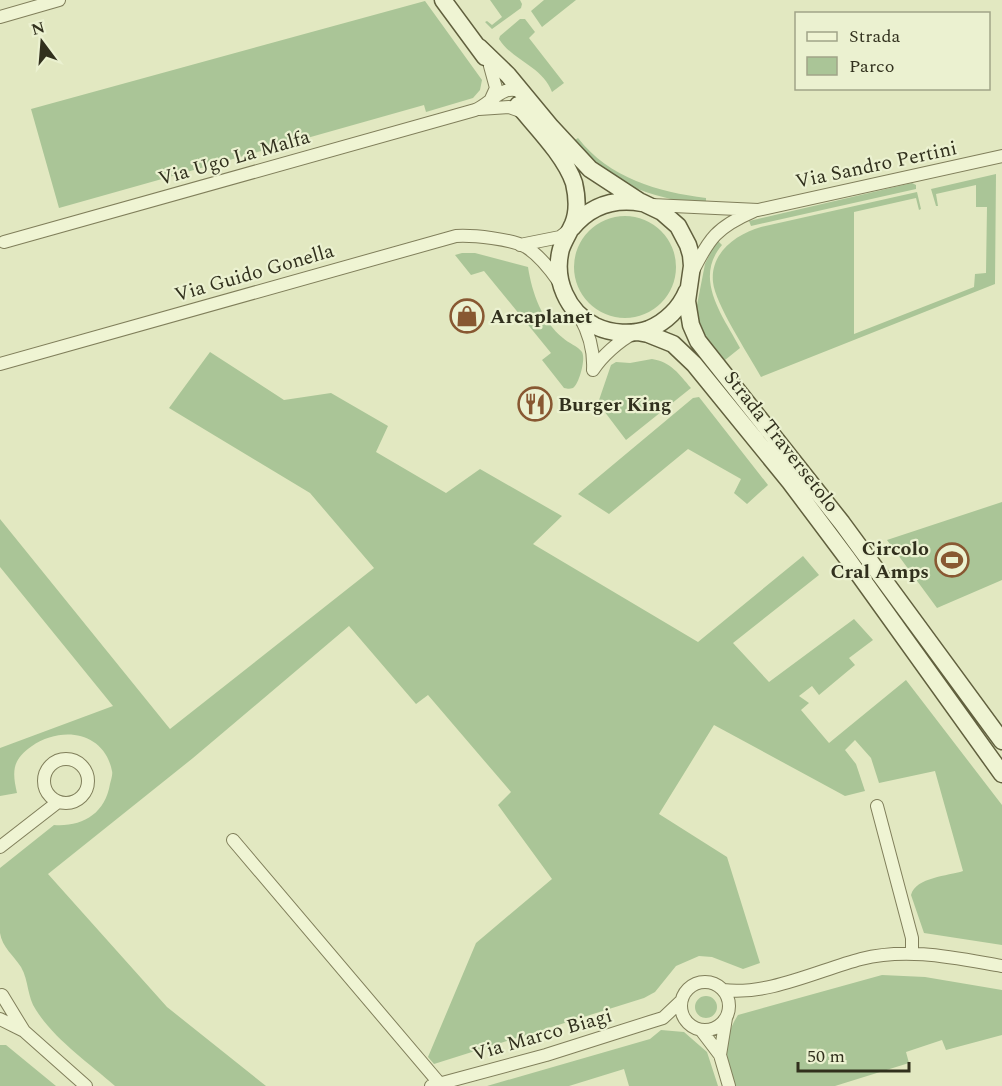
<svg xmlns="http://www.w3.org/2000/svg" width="1002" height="1086" font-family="Spectral,serif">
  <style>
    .green { fill: #aac597 }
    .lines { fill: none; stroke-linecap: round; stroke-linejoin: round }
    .minor-casing { stroke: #807f5b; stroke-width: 14 }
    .secondary-casing { stroke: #61603e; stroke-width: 19 }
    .minor { stroke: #eff4d3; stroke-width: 12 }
    .secondary { stroke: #eff4d3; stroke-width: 16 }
    .labels { text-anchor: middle; stroke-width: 4.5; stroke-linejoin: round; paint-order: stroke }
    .street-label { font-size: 20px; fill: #31301d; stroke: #ebf1d0 }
    .poi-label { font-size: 20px; font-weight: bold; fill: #31301d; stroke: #ebf1d0; text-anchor: start }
  </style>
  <rect width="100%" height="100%" fill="#e2e8c1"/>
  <!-- green -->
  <path class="green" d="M490 0H520L522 4 521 8 492 29 485 22 487 21 492 25 502 17Z
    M544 0H576L542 27 531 11Z
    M425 1 482 80 480 90 473 98 426 112 424 105 59 208 31 109Z
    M520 19H525L535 32 529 38 564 83 552 92C542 66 513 61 499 39L500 36Z
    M578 138C609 178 658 192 706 198V204C662 201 596 182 575 140Z
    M996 174 995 284 761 377C749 355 715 304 713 282 710 253 736 234 761 227L917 192 921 209 919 210 916 198 854 212V334L974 287 975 274 986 273 987 207H976V185L936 194 938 206H936L931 189Z
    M912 183 916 185V189L751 226 749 221Z
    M574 267a51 51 0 1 1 102 0a51 51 0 1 1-102 0Z
    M718 241 722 245C693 279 723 316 740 348L725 360 702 331 696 310 705 264 712 249Z
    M462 253H475L528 267C532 293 542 321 563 338 568 343 578 346 582 352 586 359 579 384 573 388 570 389 568 389 564 388L542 360 551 353 484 271 471 275 455 255Z
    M210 352 284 400 331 393 388 426 376 452 446 493 480 469 562 516 533 544 698 642 803 556 819 575 733 643 769 682 854 619 873 640 849 658 855 665 819 695 812 686 799 696 809 703 801 710 829 743 906 680 1002 805V945L924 933 911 895C916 877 948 876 963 871L935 771 879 783 871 758 855 740 845 750 856 764 865 791 845 796 714 725 659 814 727 857 760 963 743 969 712 957 699 956 676 966 655 992 644 998 434 1064 428 1057 476 943 552 879 498 805 511 792 428 695 416 704 349 626 193 758 48 874 167 1007 266 1086H115C88 1062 55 1040 36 1010 27 997 29 981 21 967 14 956 2 947 0 933 0 912 0 889 0 868L54 825C82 827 105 814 110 784 111 780 113 774 112 771 104 731 61 726 32 746 12 760 12 771 17 793L0 796V748L113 706 0 567V519L170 729 374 568 310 493 169 408Z
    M652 359C671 362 679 374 691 388L626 440 598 403 611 365 616 362 630 363Z
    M699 397 768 485 747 504 734 493 741 479 688 449 609 514 578 494 693 398Z
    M1002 502V580L937 608 887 540Z
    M882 975 925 977 1002 990V1035L946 1050 942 1040 906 1052 909 1063 835 1086H735C726 1057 721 1042 738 1015Z
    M695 1007a11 11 0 1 1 22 0a11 11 0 1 1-22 0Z
    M661 1030 684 1032 707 1052 718 1086H629L624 1069 569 1086H487L650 1039Z
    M0 1045H6L56 1086H0Z"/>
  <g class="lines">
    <defs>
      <path id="minor" d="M0 17 59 0
        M490 66 496 88 491 99
        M479 109 509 107 523 112
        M652 205 758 210 1002 156
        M4 242 475 110C491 104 504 81 523 93
        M520 245 560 237 569 230
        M692 273C709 238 717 227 754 211
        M580 317C589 333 594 352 593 370
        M0 364 456 236C473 235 512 239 526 247 539 255 550 269 559 282
        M593 370C602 356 619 341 634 333
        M44 781a22 22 0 1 1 44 0a22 22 0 1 1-44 0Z
        M877 806 912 938V953
        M233 840 440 1084
        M0 847 58 802
        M681 1006a24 24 0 1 1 48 0a24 24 0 1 1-48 0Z
        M723 990C767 996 819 970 861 959 908 947 955 958 1002 966
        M2 995 24 1031
        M0 1019 24 1031 86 1086
        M701 1030 720 1055 729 1086
        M720 1055 726 1018
        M431 1086 546 1055 650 1022 663 1018 681 1001"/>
      <path id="secondary" d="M443 0 485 57
        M479 47 508 75 551 127 590 169 639 201 662 212 678 226 688 245 691 255 692 266 687 301 691 325 698 341 842 523 1002 741
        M518 105C536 127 565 156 574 183 577 196 578 212 573 224 569 233 564 240 561 249 553 279 567 312 595 326 612 334 632 335 649 329 666 322 680 308 687 291
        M572 228C590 206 614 198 642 203
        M637 332 648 334 673 344 694 364 790 482 847 558 1002 774"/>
    </defs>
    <!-- minor casing -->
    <use href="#minor" class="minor-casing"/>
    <!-- secondary casing -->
    <use href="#secondary" class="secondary-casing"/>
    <!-- minor -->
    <use href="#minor" class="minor"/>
    <!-- secondary -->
    <use href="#secondary" class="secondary"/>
  </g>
  <!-- icons -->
  <defs>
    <symbol id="shop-ring" viewBox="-11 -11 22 22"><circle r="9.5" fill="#ebf1d0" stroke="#885832" stroke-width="1.5"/><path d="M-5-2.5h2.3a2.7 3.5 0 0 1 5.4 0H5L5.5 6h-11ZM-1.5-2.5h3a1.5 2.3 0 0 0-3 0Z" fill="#885832"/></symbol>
    <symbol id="restaurant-ring" viewBox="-11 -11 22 22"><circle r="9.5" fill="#ebf1d0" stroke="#885832" stroke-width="1.5"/><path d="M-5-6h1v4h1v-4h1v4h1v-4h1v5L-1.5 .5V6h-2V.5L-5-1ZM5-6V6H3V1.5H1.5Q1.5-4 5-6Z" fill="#885832"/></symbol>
    <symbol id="stadium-ring" viewBox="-11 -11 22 22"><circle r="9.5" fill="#ebf1d0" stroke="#885832" stroke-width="1.5"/><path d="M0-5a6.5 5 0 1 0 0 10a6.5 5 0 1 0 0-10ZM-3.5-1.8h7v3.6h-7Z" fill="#885832"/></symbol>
  </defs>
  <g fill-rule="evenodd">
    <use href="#shop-ring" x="448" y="297" width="38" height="38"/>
    <use href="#restaurant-ring" x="516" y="385" width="38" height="38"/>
    <use href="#stadium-ring" x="933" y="541" width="38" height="38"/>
  </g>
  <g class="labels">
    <!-- street labels -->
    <g class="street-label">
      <text transform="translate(234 157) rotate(-16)" y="7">Via Ugo La Malfa</text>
      <text transform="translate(876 164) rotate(-12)" y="7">Via Sandro Pertini</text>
      <text transform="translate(254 272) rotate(-16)" y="7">Via Guido Gonella</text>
      <text transform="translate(782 441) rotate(52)" y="7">Strada Traversetolo</text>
      <text transform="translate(542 1034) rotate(-16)" y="7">Via Marco Biagi</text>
    </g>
    <!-- poi labels -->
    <g class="poi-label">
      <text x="490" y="323">Arcaplanet</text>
      <text x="558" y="411">Burger King</text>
      <text x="929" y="555" text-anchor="end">Circolo<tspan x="929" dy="23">Cral Amps</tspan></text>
    </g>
  </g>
  <!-- legend -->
  <rect x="795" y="12" width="195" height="78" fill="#ebf1d0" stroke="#a1a488" stroke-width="1.5"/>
  <rect x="807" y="32" width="30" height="9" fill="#eff4d3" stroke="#a1a488" stroke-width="1.5"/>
  <text x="849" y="42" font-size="18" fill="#31301d">Strada</text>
  <rect x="807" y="57" width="30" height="18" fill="#aac597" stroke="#a1a488" stroke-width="1.5"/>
  <text x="849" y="72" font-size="18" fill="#31301d">Parco</text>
  <!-- north arrow -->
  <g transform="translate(42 42) rotate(344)" stroke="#ebf1d0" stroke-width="4.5" paint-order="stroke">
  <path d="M0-4.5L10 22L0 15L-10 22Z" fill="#31301d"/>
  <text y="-9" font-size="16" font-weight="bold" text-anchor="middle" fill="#31301d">N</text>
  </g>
  <!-- scale -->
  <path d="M798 1062v9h111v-9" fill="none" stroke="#31301d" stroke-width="3"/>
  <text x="807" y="1062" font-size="18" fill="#31301d" stroke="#ebf1d0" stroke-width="4.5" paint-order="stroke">50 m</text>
</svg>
